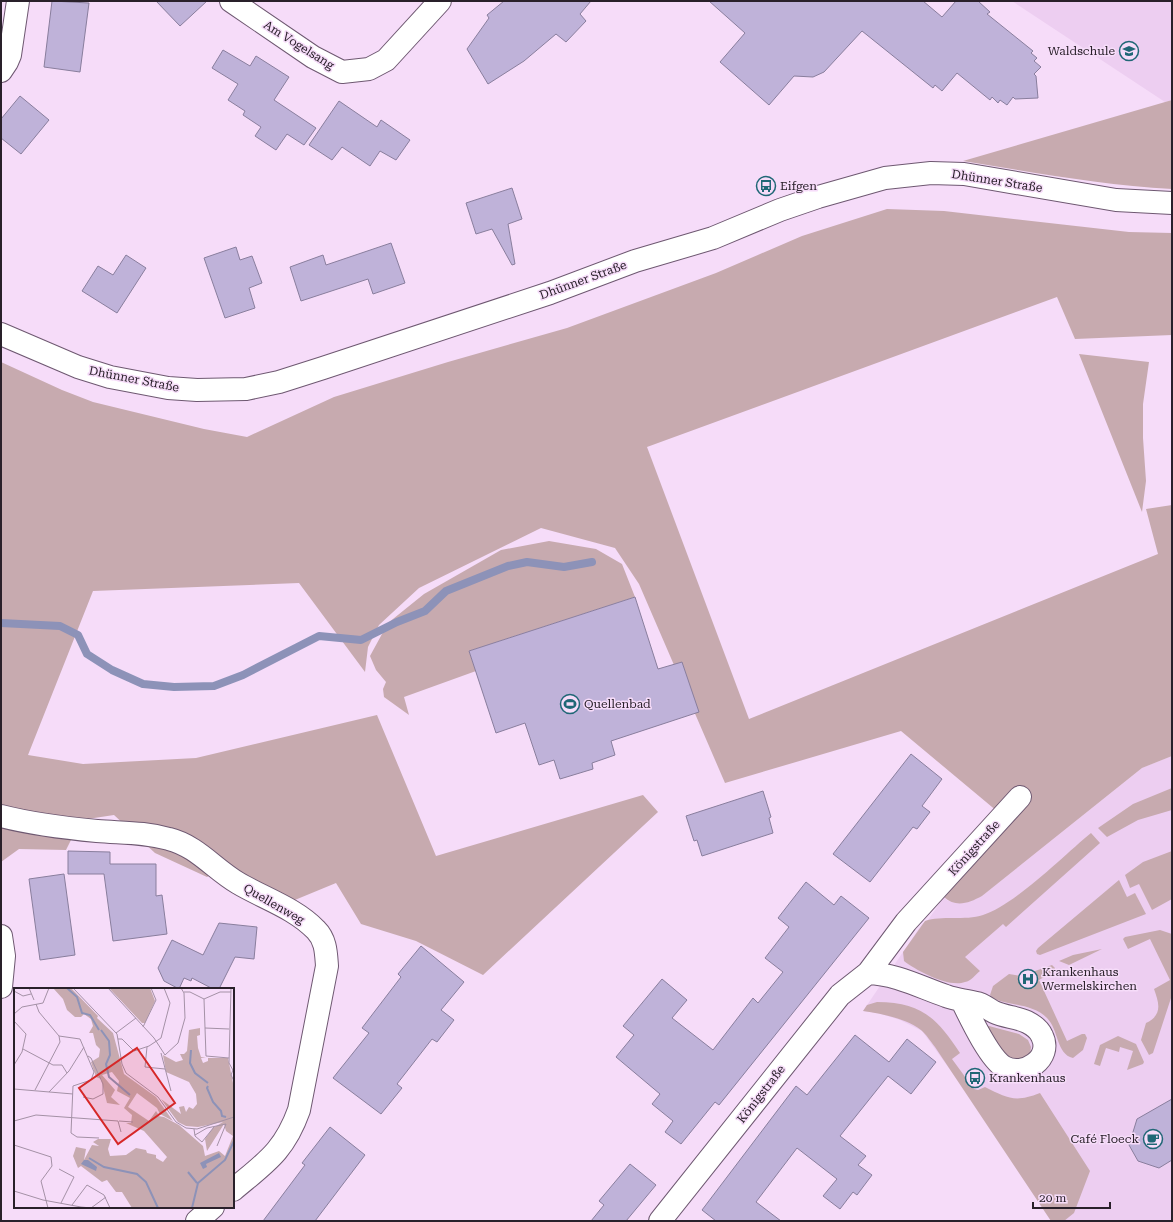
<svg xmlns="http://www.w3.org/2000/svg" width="1173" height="1222" font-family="'Roboto Serif',serif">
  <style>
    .built { fill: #edcef1 }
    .green { fill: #c7aaaf }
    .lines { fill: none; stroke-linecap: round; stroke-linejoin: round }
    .stream { stroke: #8d92b8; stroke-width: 8 }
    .building { fill: #bfb2d9; stroke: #897e9d }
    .minor-casing { stroke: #6e5871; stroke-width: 24 }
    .major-casing { stroke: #6e5871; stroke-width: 24 }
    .minor { stroke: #fff; stroke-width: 22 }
    .major { stroke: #fff; stroke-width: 22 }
    .labels { text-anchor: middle; stroke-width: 3; stroke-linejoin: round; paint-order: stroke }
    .street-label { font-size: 12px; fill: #29202a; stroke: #f6dcf9 }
    .poi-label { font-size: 12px; fill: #29202a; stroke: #f6dcf9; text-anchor: start }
    .inset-river { fill: none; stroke: #8d92b8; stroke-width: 2 }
    .inset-road { fill: none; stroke: #a491a6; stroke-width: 1 }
    .view { fill: #d62828; fill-opacity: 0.15; stroke: #d62828; stroke-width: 2 }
    .inset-edge { fill: none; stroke: #29202a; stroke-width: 2 }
  </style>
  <rect width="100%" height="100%" fill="#f6dcf9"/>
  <!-- built -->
  <path class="built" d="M1012 1H1172V100L1165 102Z
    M1172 756V1221H1051L969 1096 922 1031 900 1020 878 1013 863 1011 922 924 928 920 944 897 948 901 982 896 1142 768Z"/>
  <!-- green -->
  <path class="green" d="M1172 100V189C1102 185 1032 172 963 161Z
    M887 209 944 211 1129 232 1172 233V335L1075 339 1057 297 647 447 749 719 1158 554 1146 509 1172 505V756L1142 768 982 896C969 903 956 908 944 897L1010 822 901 731 725 783 639 584 615 548 541 528 419 588 379 625 368 647 365 672 299 583 93 591 28 755 83 764 196 758 377 715 436 856 643 795 658 812 483 975 416 941 361 924 336 883 290 902 223 867 207 877 155 853 114 815 81 820 66 850 19 849 1 862V362L62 390 93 402 204 429 247 437 334 397 448 362 567 328 716 273 802 236Z
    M1079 354 1149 362 1143 404V438L1146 481 1142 512Z
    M549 541 596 549 622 564 635 597 469 651 476 671 404 697 409 715 384 697 383 689 386 682 376 670 370 656 388 623 424 594 501 550Z
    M1172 788V810L1138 820 1107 837 1098 828 1133 804Z
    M1091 833 1100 843 1006 927 1003 924 965 957 980 971C975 975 971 981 965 982 949 988 917 971 904 961L903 952 925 921C941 915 965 921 983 915 1015 905 1064 855 1091 833Z
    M1172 851V899L1152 910 1139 884 1130 888 1125 875 1143 862Z
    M1119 880 1127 897 1135 893 1146 914 1040 955 1037 954 1036 951 1038 948Z
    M1160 930 1172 934V995L1153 1053 1149 1055 1141 1040 1146 1023C1163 1015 1159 1003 1154 989L1170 980 1150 939 1128 949 1123 939 1125 937Z
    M1102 949 1069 965 1059 961 1073 955Z
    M1052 965 1055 968 1054 971 1039 980 1067 1041 1082 1034H1085L1087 1038 1083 1050 1073 1058C1056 1054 1059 1030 1047 1018 1033 1004 1012 1006 994 999L990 995 993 986 1009 974 1021 976Z
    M877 1002C921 1002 937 1018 960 1053L952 1059 974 1089 978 1090 985 1087C1007 1098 1015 1103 1040 1093L1090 1171 1074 1213 1064 1221H1051L935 1047C931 1042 926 1034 921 1030 905 1018 882 1014 863 1011L867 1005Z
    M989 1026 1019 1034 1028 1040 1031 1047 1030 1055 1019 1062 1005 1055 986 1027Z
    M1118 1036 1136 1044 1144 1062 1143 1064 1127 1070 1133 1051 1120 1047 1119 1052 1106 1048 1100 1066 1094 1064 1100 1045Z"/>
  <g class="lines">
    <!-- stream -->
    <path class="stream" d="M1 623 60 626 78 635 87 654 112 670 143 684 174 687 214 686 243 675 319 636 361 640 397 622 425 611 446 591 508 566 527 562 564 567 592 562"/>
  </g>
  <!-- building -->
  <path class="building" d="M52 1 89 3 80 72 44 67Z
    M156 1H207L180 26Z
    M504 1H591L580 14 586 21 566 42 556 34 524 61 488 84 467 49 489 18 487 15Z
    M709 1H923L942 17 956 1H978L990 12 987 14 1033 51 1031 53 1037 58 1034 61 1041 67 1034 74 1036 76 1038 98 1015 99 1013 97 1007 105 1000 100 998 103 992 97 990 100 957 73 942 91 935 85 933 88 862 31 824 72 813 77 794 76 769 105 720 62 745 33Z
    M223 50 250 66 256 56 289 77 274 100 316 128 304 145 287 134 276 150 255 136 261 127 243 115 245 111 228 100 238 84 212 68Z
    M20 96 49 120 21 154 1 138V119Z
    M339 101 377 127 381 120 410 140 396 160 380 151 370 166 342 147 332 160 309 145Z
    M512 188 522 219 508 224 515 264 512 265 492 229 476 234 466 203Z
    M391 243 405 283 373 294 368 279 301 301 290 267 323 255 326 265Z
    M236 247 240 260 252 256 262 283 249 288 255 308 225 318 204 258Z
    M126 255 146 268 117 313 82 291 98 266 113 275Z
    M635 597 658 669 682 662 699 712 611 741 615 755 592 763 593 769 560 779 554 760 539 765 525 723 496 733 469 651Z
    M911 754 942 779 922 806 930 812 917 829 913 827 870 882 833 854Z
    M763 791 771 817 769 818 773 833 702 856 697 840 694 841 686 816Z
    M68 851 110 852V864H156V896L162 895 167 934 113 941 104 874H68Z
    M64 874 75 955 40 960 29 879Z
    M806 882 834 905 841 896 869 918 719 1105 715 1102 681 1144 665 1132 673 1121 652 1104 660 1094 616 1057 634 1035 623 1026 662 979 687 1000 672 1018 713 1050 753 998 758 1003 783 972 765 958 789 927 778 918Z
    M219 923 257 927 254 959 235 957 219 989H213L192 978 191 981 184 978 179 989 164 981 158 968 172 940 203 955Z
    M421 946 464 982 441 1010 454 1020 437 1042 432 1039 397 1084 402 1088 381 1114 333 1078 369 1033 362 1028 401 977 398 974Z
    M855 1035 889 1062 907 1039 936 1062 911 1094 888 1076 840 1136 866 1156 858 1165 872 1175 857 1195 853 1192 840 1209 823 1196 837 1179 797 1148 756 1202 781 1221H716L702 1210 796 1086 807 1095Z
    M1172 1099V1160L1159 1168 1138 1161 1129 1145 1137 1119Z
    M330 1127 365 1155 315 1221H263L305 1165 302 1163Z
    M630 1164 656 1185 626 1221H591L604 1205 599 1201Z"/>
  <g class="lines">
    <defs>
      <path id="minor" d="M231 1 313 57 342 72 369 69 386 60 440 1
        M1 71 7 62 10 55 18 1
        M1 816C32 824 65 828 97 831 122 833 145 832 169 839 197 846 214 869 238 883 263 898 295 908 316 930 326 940 326 953 327 966L299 1110C284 1152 265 1163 233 1190
        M1 936 4 956 1 987
        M868 973 906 922 1020 797
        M197 1221 213 1207
        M660 1221 840 995 868 973C896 974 920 987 946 996 956 1000 966 1000 976 1003 983 1004 988 1009 994 1012 1005 1017 1016 1017 1027 1022 1033 1025 1039 1029 1042 1036 1053 1058 1024 1078 1004 1067 989 1058 970 1017 962 1001"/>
      <path id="major" d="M1 334 78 367 110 377 168 388 197 390 246 389 279 382 323 368 550 293 635 261 713 238 780 210 818 197 885 178 931 173 964 174 1116 200 1172 203"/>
    </defs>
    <!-- minor casing -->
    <use href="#minor" class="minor-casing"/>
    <!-- major casing -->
    <use href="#major" class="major-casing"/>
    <!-- minor -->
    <use href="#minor" class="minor"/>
    <!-- major -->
    <use href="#major" class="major"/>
  </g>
  <!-- icons -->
  <defs>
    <symbol id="school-ring" viewBox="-11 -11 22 22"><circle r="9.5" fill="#f6dcf9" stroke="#206776" stroke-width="1.5"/><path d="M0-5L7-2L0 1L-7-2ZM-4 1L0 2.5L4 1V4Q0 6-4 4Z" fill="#206776"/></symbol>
    <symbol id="bus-ring" viewBox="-11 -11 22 22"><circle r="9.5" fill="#f6dcf9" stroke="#206776" stroke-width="1.5"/><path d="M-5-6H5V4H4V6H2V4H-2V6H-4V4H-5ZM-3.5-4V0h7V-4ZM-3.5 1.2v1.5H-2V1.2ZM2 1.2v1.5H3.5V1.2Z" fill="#206776"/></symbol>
    <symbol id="stadium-ring" viewBox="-11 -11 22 22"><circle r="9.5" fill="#f6dcf9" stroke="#206776" stroke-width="1.5"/><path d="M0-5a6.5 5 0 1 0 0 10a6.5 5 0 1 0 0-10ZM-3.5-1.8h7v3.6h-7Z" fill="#206776"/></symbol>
    <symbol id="hospital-ring" viewBox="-11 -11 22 22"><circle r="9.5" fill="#f6dcf9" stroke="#206776" stroke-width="1.5"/><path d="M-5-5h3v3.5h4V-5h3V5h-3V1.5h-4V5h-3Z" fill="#206776"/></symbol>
    <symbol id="cafe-ring" viewBox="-11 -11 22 22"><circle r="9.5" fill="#f6dcf9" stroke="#206776" stroke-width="1.5"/><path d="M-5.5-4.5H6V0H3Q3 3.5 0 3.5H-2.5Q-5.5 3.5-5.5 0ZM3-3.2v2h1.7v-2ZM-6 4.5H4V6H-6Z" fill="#206776"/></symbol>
  </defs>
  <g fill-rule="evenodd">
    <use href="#school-ring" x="1118" y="40" width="22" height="22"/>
    <use href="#bus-ring" x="755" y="175" width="22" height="22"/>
    <use href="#stadium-ring" x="559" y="693" width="22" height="22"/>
    <use href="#hospital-ring" x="1017" y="968" width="22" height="22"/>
    <use href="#bus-ring" x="964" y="1067" width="22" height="22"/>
    <use href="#cafe-ring" x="1142" y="1128" width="22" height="22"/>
  </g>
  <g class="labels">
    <!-- street labels -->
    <g class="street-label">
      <text transform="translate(299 45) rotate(32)" y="4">Am Vogelsang</text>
      <text transform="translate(997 181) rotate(9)" y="4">Dhünner Straße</text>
      <text transform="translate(583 280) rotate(-20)" y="4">Dhünner Straße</text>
      <text transform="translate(134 379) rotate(11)" y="4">Dhünner Straße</text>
      <text transform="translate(974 848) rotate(-48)" y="4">Königstraße</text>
      <text transform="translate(274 904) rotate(30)" y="4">Quellenweg</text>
      <text transform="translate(761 1094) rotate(-52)" y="4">Königstraße</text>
    </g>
    <!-- poi labels -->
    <g class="poi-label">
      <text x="1115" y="55" text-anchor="end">Waldschule</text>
      <text x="780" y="190">Eifgen</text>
      <text x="584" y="708">Quellenbad</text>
      <text x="1042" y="976">Krankenhaus<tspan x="1042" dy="14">Wermelskirchen</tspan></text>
      <text x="989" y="1082">Krankenhaus</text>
      <text x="1139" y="1143" text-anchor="end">Café Floeck</text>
    </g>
  </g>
  <!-- overview -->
  <g transform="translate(14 988)">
    <rect width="220" height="220" fill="#f6dcf9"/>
    <path d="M39 0H57L84 28 83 30 99 45 110 86 142 109 159 133 146 126 143 120 123 105 114 119 135 133 142 123 144 126 137 132 144 128 150 129 165 137 189 158 191 168 205 163 211 168 219 148 212 143 210 136 193 163 191 151 199 140 209 134 184 139 172 138 164 134 147 111 167 126 165 119 170 118 172 124 175 119 179 121 183 116 182 106 175 94 152 84 149 67 162 74 169 72 166 66H170L173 63 175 42 186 40V47L183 48 184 60 187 69H192L187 70 189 75 194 73V70H214L220 100V220H118L108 204H102L93 192 88 194 67 178 64 180 59 168 62 159 72 161 70 172 78 157 85 158 79 154 84 151H97L94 161 96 168 112 167 122 160 132 162 133 165 142 167V170L149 174 153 169 130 143 112 135H117L118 127 110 120 116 110 103 103 105 93 98 84 88 87 101 102 97 109 106 117 93 115 87 91 82 89 77 74 85 69 86 61 82 57 79 45H75L79 38 77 31 70 26 67 29H61L53 22 49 11ZM95 0H136L141 13 131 35H128Z" fill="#c7aaaf"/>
    <path d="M205 165 207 169 192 176 193 179 189 181 186 175ZM70 172H74L83 179 82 183 67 176Z" fill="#8d92b8"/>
    <path class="inset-river" d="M53 0 63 9 68 25 76 27 85 42M87 42 95 53 96 67 92 76 95 89 116 107M177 62 176 75 181 85 194 95M194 98 193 100 199 114 207 123 208 128 212 129M75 170 90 179 123 186 132 194 144 220M174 184 183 195M178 220 184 195 211 172 220 153"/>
    <path class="inset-road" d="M15 0 20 12M59 0 103 46 108 76 112 85 144 109 162 134 172 140 183 141 220 129M94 0 140 50 151 67 164 55 171 30 170 5 167 0M217 0 215 75 220 84M0 3 9 8 17 6M170 4H176L190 11M190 11 192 68 215 70M190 11 206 4H217M0 26 8 19 29 15 35 0M0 33 12 46 8 64 0 77M129 39 142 12 137 0M191 40 215 41M102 45 122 30M45 48 66 51 80 84 77 92 59 98 57 145 63 149 85 150M104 51H108L120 63 135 58 147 50 156 15 150 0M133 59 131 79 151 81M9 61 39 77H48L53 85M147 65 157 103M219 82 217 87 220 93M0 101 59 106M21 102 46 54 45 48 25 24 22 16M35 104 55 83 70 59M69 109 79 111 89 106V96L77 70 74 68M0 133 22 127 104 133 107 144M105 133 119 134M180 141 181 148 188 154 200 139M181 147 193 140 212 136 203 158M0 157 37 169 38 178 27 193 34 220M45 181 60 189 47 215M0 203 29 212 67 219 77 220 92 209M58 217 73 197 90 207 96 220"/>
    <path class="view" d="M123 60 161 115 104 156 65 100Z"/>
    <rect width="220" height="220" class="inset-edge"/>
  </g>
  <!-- border -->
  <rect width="1173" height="1222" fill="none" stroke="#29202a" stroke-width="4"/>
  <!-- scale -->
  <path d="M1033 1202v6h77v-6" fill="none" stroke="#29202a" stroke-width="2"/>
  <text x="1039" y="1202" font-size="12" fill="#29202a" stroke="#f6dcf9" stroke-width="3" paint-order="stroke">20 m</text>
</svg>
